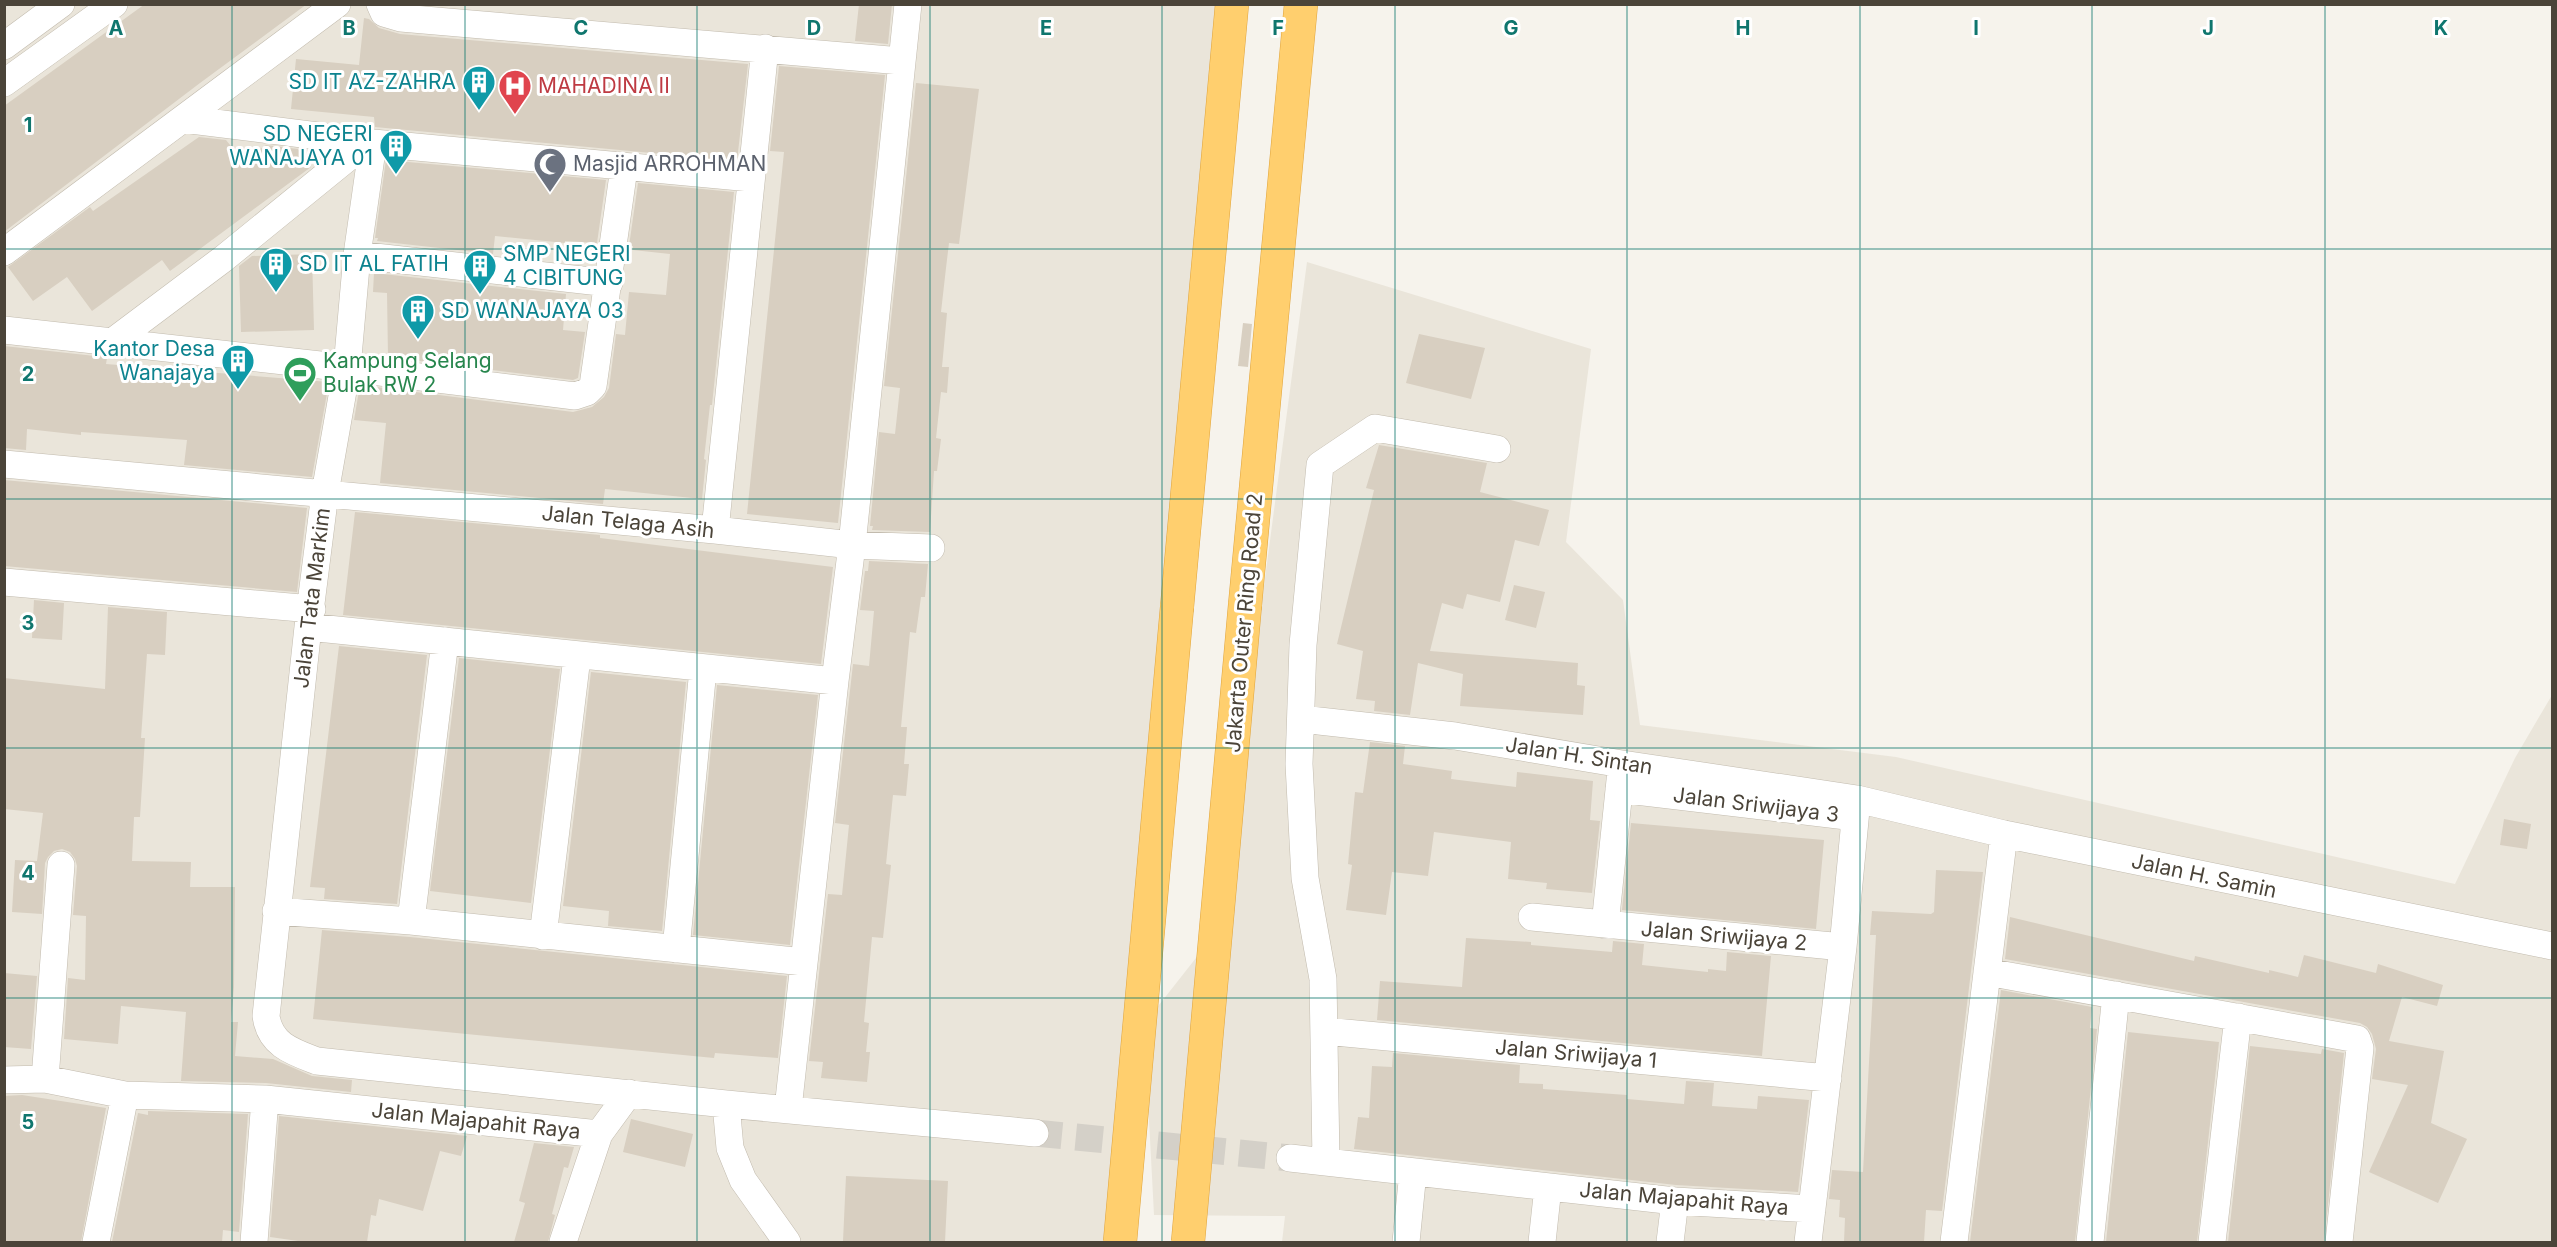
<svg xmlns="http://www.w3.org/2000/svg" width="2557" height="1247" font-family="Inter,sans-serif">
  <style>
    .residential { fill: #eae5da }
    .building { fill: #d8cfc1 }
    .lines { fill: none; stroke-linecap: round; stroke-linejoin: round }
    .minor-tunnel { stroke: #d4d0c8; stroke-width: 27; stroke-dasharray: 27 14; stroke-linecap: butt }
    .minor-casing { stroke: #c2bbae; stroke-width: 28 }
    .motorway-casing { stroke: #e0a43c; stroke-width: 34 }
    .minor { stroke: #fff; stroke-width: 27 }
    .motorway { stroke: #ffcf6e; stroke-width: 33 }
    .motorway-bridge-casing { stroke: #e0a43c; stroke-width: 34; stroke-linecap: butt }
    .motorway-bridge { stroke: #ffcf6e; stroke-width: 33 }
    .grid { fill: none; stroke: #0f766e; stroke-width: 1.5; stroke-opacity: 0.55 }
    .labels { text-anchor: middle; stroke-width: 6; stroke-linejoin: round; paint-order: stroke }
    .culture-label { font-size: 21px; fill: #0d838f; stroke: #fff; text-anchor: end }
    .health-label { font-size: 21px; fill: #be3a42; stroke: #fff; text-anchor: start }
    .worship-label { font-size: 21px; fill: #5b616d; stroke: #fff; text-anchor: start }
    .leisure-label { font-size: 21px; fill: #27864d; stroke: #fff; text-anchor: start }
    .street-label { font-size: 21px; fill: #4b4439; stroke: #fff }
    .grid-label { font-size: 20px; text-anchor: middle; font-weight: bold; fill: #0f766e; stroke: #fff; stroke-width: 6; stroke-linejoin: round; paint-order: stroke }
  </style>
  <rect width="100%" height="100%" fill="#f6f3ec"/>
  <!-- residential -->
  <path class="residential" d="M5 5H1231L1117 1242H5Z
    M1307 262 1591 349 1566 542 1623 600 1640 725 1896 757 2455 884 2515 758 2552 695V1242H1282L1285 1216 1154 1215 1144 1024 1207 944 1252 676Z"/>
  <!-- building -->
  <path class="building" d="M145 4H307L200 83 4 232V106Z
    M859 4H892L888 44 855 41Z
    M364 18 369 19 379 28 400 34 748 64 737 161 375 127 374 117 291 109 296 59 359 65Z
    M779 66 885 75 838 523 747 514 784 152 770 151Z
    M916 83 979 89 959 244 949 243 946 268 941 312 947 313 942 367H949L947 393 941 392 936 438 941 439 937 471H934L930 532 872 530 873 526H870L879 432 895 434 900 388 884 386Z
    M199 137 226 140 243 161 266 145 298 149 311 167 170 271 162 260 92 311 67 277 33 301 8 267 90 207 93 211Z
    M386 160 606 180 597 243 565 241V243L495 236 493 254 377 241 378 238H375Z
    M638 183 734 192 712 405H710L704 459 706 460 702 499 605 489 603 504 380 483 386 423 354 420 360 385 573 412 592 407 604 397 609 388 616 334 625 335 629 292 666 295 670 254 633 250V246H629Z
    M312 254 314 330 241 332 239 266 252 256Z
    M374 273 566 294 563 330 585 332 578 378 573 380 388 357 387 293 373 292Z
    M1243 323 1252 324 1248 367 1238 366Z
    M1419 334 1485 348 1471 399 1406 383Z
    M4 346 104 357 107 358 106 364 329 382 312 477 184 465 187 440 81 432V435L27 429 26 450 4 448Z
    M1379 445 1487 463 1480 492 1549 510 1539 546 1515 540 1500 602 1467 594 1463 609 1442 603 1430 651 1578 663 1577 685 1585 686 1583 715 1460 706 1463 674 1418 663 1410 715 1374 711 1375 701 1356 699 1363 651 1337 644 1374 490 1366 488Z
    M4 480 307 508 297 592 4 566Z
    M355 512 600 535V538L833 567 821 664 343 615Z
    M869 561 928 564 925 597H921L916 633 910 632 901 727H907L904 764H909L906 796 893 795 886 864 891 865 883 938 872 937 864 1022 869 1023 866 1052H870L867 1082 821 1078 823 1062 809 1061 828 894 842 895 849 825 835 823 853 664 869 666 874 611 860 610 865 571H868Z
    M1514 585 1545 592 1536 628 1505 620Z
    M34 600 64 603 62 640 32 638Z
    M108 607 167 612 165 655 147 654 141 738H145L140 817H134L132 861 191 862 190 887H235L234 987 231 1022H238L235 1056 273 1059 312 1076 352 1080 351 1092 266 1083 181 1081 186 1012 121 1006 118 1044 64 1039 68 978 85 980 86 916 73 915 77 866 75 859 70 852 62 849 54 851 48 857 45 863 42 914 12 912 15 860 37 861 43 813 4 809V678L105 689Z
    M339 646 427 655 397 904 324 899 325 888 310 887Z
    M459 658 560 669 531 903 430 891Z
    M591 672 686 682 662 931 608 926 609 911 563 906Z
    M717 685 818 695 790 945 693 935Z
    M1370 742 1405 746 1403 764 1452 771 1451 779 1516 787 1517 772 1593 781 1590 820 1600 821 1592 893 1546 889 1547 883 1508 879 1511 842 1434 832 1428 876 1392 872 1386 915 1346 910 1352 865 1348 864 1355 792 1363 793Z
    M2504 819 2531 824 2527 849 2500 845Z
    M1631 823 1824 840 1816 929 1622 910Z
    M1936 870 1983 872 1942 1211 1926 1210 1924 1242H1844L1845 1218 1839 1217 1840 1200 1829 1199 1832 1170 1863 1172 1876 935H1870L1872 911 1931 914 1934 912Z
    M2010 917 2194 961 2195 956 2269 973V970L2298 977 2304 955 2376 973 2378 964 2443 985 2437 1006 2402 997 2389 1041 2444 1051 2431 1123 2467 1139 2438 1203 2369 1172 2408 1085 2372 1079 2376 1049 2372 1034 2367 1027 2360 1023 2005 959Z
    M322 930 410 937 787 976 778 1058 715 1053 714 1058 313 1019Z
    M1466 938 1531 942V945L1612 952 1613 941 1644 944 1642 965 1708 972V969L1726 971 1727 952 1771 956 1762 1056 1377 1020 1380 981 1462 987Z
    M4 973 37 976 31 1049 4 1047Z
    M2001 990 2092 1007 2090 1028 2097 1029 2075 1242H1970Z
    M2128 1032 2219 1042 2197 1242H2106Z
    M2250 1046 2321 1054 2322 1049 2344 1053 2324 1242H2228Z
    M1393 1053 1520 1065 1519 1083 1543 1084V1089L1627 1095V1099L1684 1104 1686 1081 1714 1083 1712 1106 1757 1109 1758 1096 1809 1100 1798 1192 1676 1185 1354 1149 1358 1117 1369 1118 1372 1066 1392 1067Z
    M22 1095 106 1108 81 1242H4V1096Z
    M148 1111 248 1114 239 1232 223 1230 222 1242H112L138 1113 148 1115Z
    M279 1116 467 1136 461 1156 440 1151 423 1211 379 1199 376 1216 371 1215 367 1242H305L270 1237Z
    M631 1119 693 1134 685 1167 623 1152Z
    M534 1143 574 1147 568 1168 564 1167 552 1214 555 1215 548 1242H514L525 1203 519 1201Z
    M846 1176 948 1181 945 1242 843 1241Z"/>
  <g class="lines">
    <!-- minor-tunnel -->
    <path class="minor-tunnel" d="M1035 1133 1290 1158"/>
    <defs>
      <path id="minor" d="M380 4 384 13 401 18 901 61
        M4 46 61 4
        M4 83 114 4
        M183 119 373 143 751 178
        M373 143 357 255 347 368 325 493 308 627 266 1016C270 1045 293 1052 317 1061L726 1104 1035 1133
        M4 252 337 4
        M357 255 609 283
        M4 330 347 368 575 396 587 392 593 386 624 168
        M111 343 223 259 367 142
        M4 464 715 530 852 545 931 548
        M715 530 765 48
        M4 582 312 609
        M308 627 835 681
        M1301 719 1455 736 1622 764 1857 799 2004 834 2552 946
        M1619 789 1855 817
        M276 911 411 921 804 962
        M1532 917 1843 947
        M411 921 445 641
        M1605 925 1621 771
        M543 936 577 657
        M676 949 703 669
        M1987 972 2357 1039 2360 1048 2339 1242
        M1324 1031 1828 1078
        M45 1079 61 865
        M4 1080 45 1079 125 1095 265 1099 599 1134 629 1093
        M726 1104 730 1148 743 1180 787 1242
        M788 1109 835 681 852 545 908 4
        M1290 1158 1675 1201 1812 1209
        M1326 1161 1323 979 1305 878 1299 764 1303 645 1320 465 1375 428 1497 449
        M96 1242 125 1095
        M254 1242 265 1099
        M563 1242 599 1134
        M1406 1242 1413 1172
        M1542 1242 1548 1187
        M1670 1242 1675 1201
        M1808 1242 1843 947 1857 799
        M1954 1242 2004 834
        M2090 1242 2116 995
        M2212 1242 2238 1017"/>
      <path id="motorway" d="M1245 605 1301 4
        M1177 607 1232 4"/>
    </defs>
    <!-- minor casing -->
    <use href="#minor" class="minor-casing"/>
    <!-- motorway casing -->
    <use href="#motorway" class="motorway-casing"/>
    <!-- minor -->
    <use href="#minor" class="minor"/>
    <!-- motorway -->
    <use href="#motorway" class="motorway"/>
    <defs>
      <path id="motorway-bridge" d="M1120 1242 1177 607
        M1188 1242 1245 605"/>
    </defs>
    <!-- motorway-bridge casing -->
    <use href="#motorway-bridge" class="motorway-bridge-casing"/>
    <!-- motorway-bridge -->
    <use href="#motorway-bridge" class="motorway-bridge"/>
  </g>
  <!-- grid -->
  <path class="grid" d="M232 4V1242M465 4V1242M697 4V1242M930 4V1242M1162 4V1242M1395 4V1242M1627 4V1242M1860 4V1242M2092 4V1242M2325 4V1242M4 249H2552M4 499H2552M4 748H2552M4 998H2552"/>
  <!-- icons -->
  <defs>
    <symbol id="building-pin" viewBox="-11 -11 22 30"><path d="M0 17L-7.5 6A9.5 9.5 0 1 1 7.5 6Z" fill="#0f9aa8" stroke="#fff"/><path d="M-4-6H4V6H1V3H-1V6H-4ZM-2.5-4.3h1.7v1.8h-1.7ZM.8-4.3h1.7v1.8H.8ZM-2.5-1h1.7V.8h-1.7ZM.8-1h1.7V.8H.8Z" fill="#fff"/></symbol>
    <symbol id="hospital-pin" viewBox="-11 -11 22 30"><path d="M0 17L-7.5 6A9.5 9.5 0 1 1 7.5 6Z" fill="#e0444e" stroke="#fff"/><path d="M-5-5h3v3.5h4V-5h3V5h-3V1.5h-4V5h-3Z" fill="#fff"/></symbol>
    <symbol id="mosque-pin" viewBox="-11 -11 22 30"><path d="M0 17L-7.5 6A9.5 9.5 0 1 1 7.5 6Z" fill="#6b7280" stroke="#fff"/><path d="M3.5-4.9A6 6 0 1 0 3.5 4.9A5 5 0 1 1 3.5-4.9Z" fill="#fff"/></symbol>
    <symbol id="stadium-pin" viewBox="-11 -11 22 30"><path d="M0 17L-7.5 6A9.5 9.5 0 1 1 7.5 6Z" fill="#2e9e5b" stroke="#fff"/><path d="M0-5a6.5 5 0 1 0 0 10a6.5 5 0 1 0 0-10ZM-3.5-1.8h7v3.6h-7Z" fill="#fff"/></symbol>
  </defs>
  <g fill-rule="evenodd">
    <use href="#building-pin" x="460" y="63" width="38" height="52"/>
    <use href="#hospital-pin" x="496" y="67" width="38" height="52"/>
    <use href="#building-pin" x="377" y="127" width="38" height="52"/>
    <use href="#mosque-pin" x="531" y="145" width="38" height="52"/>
    <use href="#building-pin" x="257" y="245" width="38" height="52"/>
    <use href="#building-pin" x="461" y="247" width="38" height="52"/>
    <use href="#building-pin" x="399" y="292" width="38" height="52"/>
    <use href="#building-pin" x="219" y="342" width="38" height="52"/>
    <use href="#stadium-pin" x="281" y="354" width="38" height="52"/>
  </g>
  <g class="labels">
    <!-- culture labels -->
    <g class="culture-label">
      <text x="456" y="89">SD IT AZ-ZAHRA</text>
      <text x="373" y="141">SD NEGERI<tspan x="373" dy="24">WANAJAYA 01</tspan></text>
      <text x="503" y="261" text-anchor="start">SMP NEGERI<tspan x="503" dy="24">4 CIBITUNG</tspan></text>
      <text x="299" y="271" text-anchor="start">SD IT AL FATIH</text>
      <text x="441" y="318" text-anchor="start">SD WANAJAYA 03</text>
      <text x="215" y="356">Kantor Desa<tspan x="215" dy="24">Wanajaya</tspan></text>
    </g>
    <!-- health labels -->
    <g class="health-label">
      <text x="538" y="93">MAHADINA II</text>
    </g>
    <!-- worship labels -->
    <g class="worship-label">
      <text x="573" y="171">Masjid ARROHMAN</text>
    </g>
    <!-- leisure labels -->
    <g class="leisure-label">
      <text x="323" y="368">Kampung Selang<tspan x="323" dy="24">Bulak RW 2</tspan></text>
    </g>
    <!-- street labels -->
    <g class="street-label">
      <text transform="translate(628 522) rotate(6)" y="7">Jalan Telaga Asih</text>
      <text transform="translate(312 598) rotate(-83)" y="7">Jalan Tata Markim</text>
      <text transform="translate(1244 623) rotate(-85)" y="7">Jakarta Outer Ring Road 2</text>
      <text transform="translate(1579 756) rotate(9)" y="7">Jalan H. Sintan</text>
      <text transform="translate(1756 805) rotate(7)" y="7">Jalan Sriwijaya 3</text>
      <text transform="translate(2204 876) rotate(12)" y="7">Jalan H. Samin</text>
      <text transform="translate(1724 936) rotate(5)" y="7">Jalan Sriwijaya 2</text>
      <text transform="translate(1576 1054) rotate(5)" y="7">Jalan Sriwijaya 1</text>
      <text transform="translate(476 1121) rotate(6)" y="7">Jalan Majapahit Raya</text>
      <text transform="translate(1684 1199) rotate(5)" y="7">Jalan Majapahit Raya</text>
    </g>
  </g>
  <g class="grid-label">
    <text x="116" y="35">A</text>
    <text x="349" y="35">B</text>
    <text x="581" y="35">C</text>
    <text x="814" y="35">D</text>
    <text x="1046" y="35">E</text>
    <text x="1278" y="35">F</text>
    <text x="1511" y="35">G</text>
    <text x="1743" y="35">H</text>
    <text x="1976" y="35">I</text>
    <text x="2208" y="35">J</text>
    <text x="2441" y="35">K</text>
    <text x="28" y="132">1</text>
    <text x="28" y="381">2</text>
    <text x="28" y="630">3</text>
    <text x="28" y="880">4</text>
    <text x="28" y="1129">5</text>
  </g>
  <!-- border -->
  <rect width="2557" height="1247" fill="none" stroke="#4b4439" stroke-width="12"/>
</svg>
